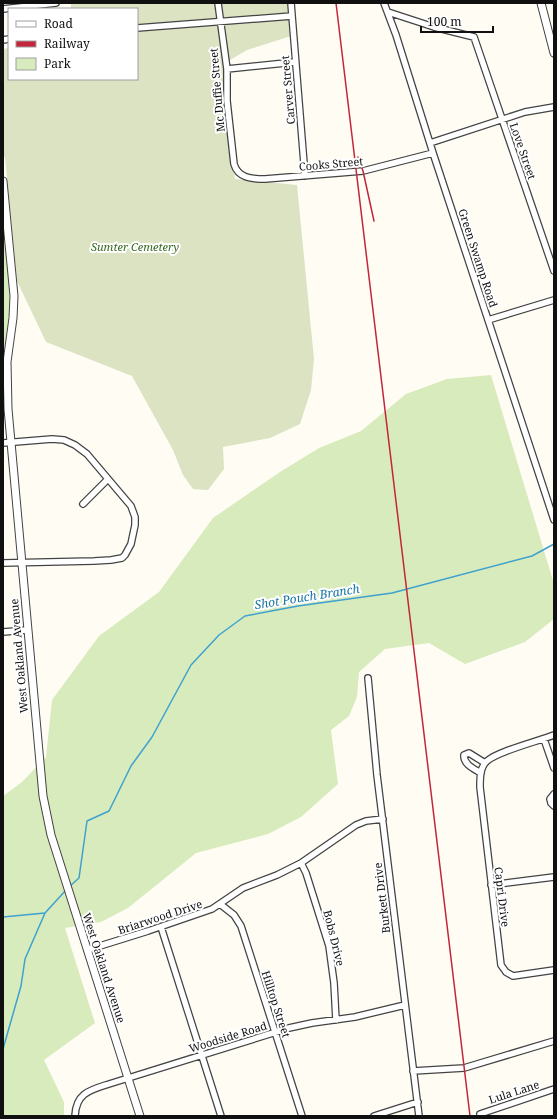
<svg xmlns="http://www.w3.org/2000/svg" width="557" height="1119" font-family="'Noto Serif',serif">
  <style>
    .green { fill: #d8ebbc }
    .cemetery { fill: #dbe3c3 }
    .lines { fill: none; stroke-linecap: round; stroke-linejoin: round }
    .stream { stroke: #3ea1cf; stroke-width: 1.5 }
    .minor-casing { stroke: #434343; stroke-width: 8 }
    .tertiary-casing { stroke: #434343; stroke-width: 9 }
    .minor { stroke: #fff; stroke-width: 5.5 }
    .tertiary { stroke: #fff; stroke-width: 7 }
    .rail { stroke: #c3263a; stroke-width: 1.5 }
    .labels { text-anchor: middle; stroke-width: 4; stroke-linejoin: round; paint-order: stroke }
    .street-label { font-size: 11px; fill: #101010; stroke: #fff }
    .park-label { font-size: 11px; font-style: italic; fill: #356a1f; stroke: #fff }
    .water-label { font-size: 12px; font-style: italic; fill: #1773a5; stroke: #fff }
  </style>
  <rect width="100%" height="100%" fill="#fffcf4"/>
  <!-- green -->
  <path class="green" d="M3 207 13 277 7 401H3Z
    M491 375 554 584V619L525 642 465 664 429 643 385 649 359 672 357 697 349 716 331 730 338 784 301 817 268 834 196 853 128 908 101 922 65 928 95 1023 44 1060 64 1102V1116H3V796L22 782 46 757 52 700 99 636 159 592 213 518 280 472 319 448 361 431 406 394 447 379Z"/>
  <!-- cemetery -->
  <path class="cemetery" d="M71 3H288L291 36 247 50 223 64 230 144 235 179 297 185 314 359 311 390 300 424 270 438 223 447 224 469 208 490 193 489 183 475 173 450 132 376 46 342 17 281 5 157H3V49L9 48V79H137V9H71Z"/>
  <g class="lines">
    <!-- stream -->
    <path class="stream" d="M70 886 79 878 87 821 109 811 131 766 152 737 191 665 219 635 245 616 298 606 392 593 532 556 554 544
      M3 917 45 913
      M3 1049 21 986 25 959 45 913 66 890"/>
    <defs>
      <path id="minor" d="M218 3 227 69V101L234 164C238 178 251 179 265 179L363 171 433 153
        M291 3 305 176
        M384 3 396 35 433 153 554 520
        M3 9 56 3
        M388 12 434 27 474 37 554 271
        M137 28 292 16
        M3 40 9 39
        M227 69 295 62
        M430 143 525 112 554 107
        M488 320 554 300
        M3 443 52 439 64 440 75 445 87 454 131 506 135 517V525L131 544 125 555 122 558 111 560 94 561 3 563
        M83 504 108 479
        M3 632 27 630
        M368 678 377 775 419 1116
        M554 735C539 741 498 751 487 761 480 767 480 778 480 787L501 965 506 972 513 976 554 970
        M544 739 554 768
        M481 773C474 769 463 764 464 755L469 753 485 763
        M554 794 550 799 551 803 554 806
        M301 863 306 873 329 946 334 983 336 1020
        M491 885 554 877
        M220 904 234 915 241 926 302 1116
        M161 927 221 1116
        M87 950 148 931 212 909 243 888 277 875 301 863 356 825 366 821 383 819
        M413 1071 464 1068 554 1041
        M480 1114 554 1089
        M75 1116C76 1093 90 1090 109 1084L289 1028 312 1023 355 1017 405 1005
        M374 1116 418 1102"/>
      <path id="tertiary" d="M541 3 554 53
        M3 181 14 296 13 318 7 362 8 409 43 796 51 835 140 1116"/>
    </defs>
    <!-- minor casing -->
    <use href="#minor" class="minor-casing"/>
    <!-- tertiary casing -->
    <use href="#tertiary" class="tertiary-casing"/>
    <!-- minor -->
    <use href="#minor" class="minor"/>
    <!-- tertiary -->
    <use href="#tertiary" class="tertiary"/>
    <!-- rail -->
    <path class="rail" d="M336 3 470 1116
      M358 157 363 171 374 221"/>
  </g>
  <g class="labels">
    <!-- street labels -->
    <g class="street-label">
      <text transform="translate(217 90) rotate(-95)" y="4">Mc Duffie Street</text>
      <text transform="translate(288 90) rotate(-95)" y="4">Carver Street</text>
      <text transform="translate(523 151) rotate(71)" y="4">Love Street</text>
      <text transform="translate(331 164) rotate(-5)" y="4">Cooks Street</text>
      <text transform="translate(478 258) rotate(72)" y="4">Green Swamp Road</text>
      <text transform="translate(19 656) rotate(-95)" y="4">West Oakland Avenue</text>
      <text transform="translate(502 897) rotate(83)" y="4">Capri Drive</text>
      <text transform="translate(382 898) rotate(-97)" y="4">Burkett Drive</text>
      <text transform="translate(160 917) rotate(-18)" y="4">Briarwood Drive</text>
      <text transform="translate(334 938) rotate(76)" y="4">Bobs Drive</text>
      <text transform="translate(104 968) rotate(72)" y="4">West Oakland Avenue</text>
      <text transform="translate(276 1004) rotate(72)" y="4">Hilltop Street</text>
      <text transform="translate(228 1037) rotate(-17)" y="4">Woodside Road</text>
      <text transform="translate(514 1092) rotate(-18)" y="4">Lula Lane</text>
    </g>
    <!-- park labels -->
    <g class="park-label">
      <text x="135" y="251">Sumter Cemetery</text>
    </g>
    <!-- water labels -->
    <g class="water-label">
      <text transform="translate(307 597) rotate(-9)" y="4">Shot Pouch Branch</text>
    </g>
  </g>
  <!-- border -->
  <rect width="557" height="1119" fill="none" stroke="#101010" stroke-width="8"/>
  <!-- legend -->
  <rect x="8" y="8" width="130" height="72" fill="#ffffff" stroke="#9f9f9f"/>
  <rect x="16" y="21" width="20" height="6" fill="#ffffff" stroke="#9f9f9f"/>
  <text x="44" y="28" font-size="12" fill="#101010">Road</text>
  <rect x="16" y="41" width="20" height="6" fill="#c3263a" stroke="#9f9f9f"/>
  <text x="44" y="48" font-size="12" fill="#101010">Railway</text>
  <rect x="16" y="58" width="20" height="12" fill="#d8ebbc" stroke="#9f9f9f"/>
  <text x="44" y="68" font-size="12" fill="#101010">Park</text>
  <!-- scale -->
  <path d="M421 26v6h72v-6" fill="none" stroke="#101010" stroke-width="2"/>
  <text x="427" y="26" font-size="12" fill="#101010" stroke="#ffffff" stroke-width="3" paint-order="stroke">100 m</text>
</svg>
